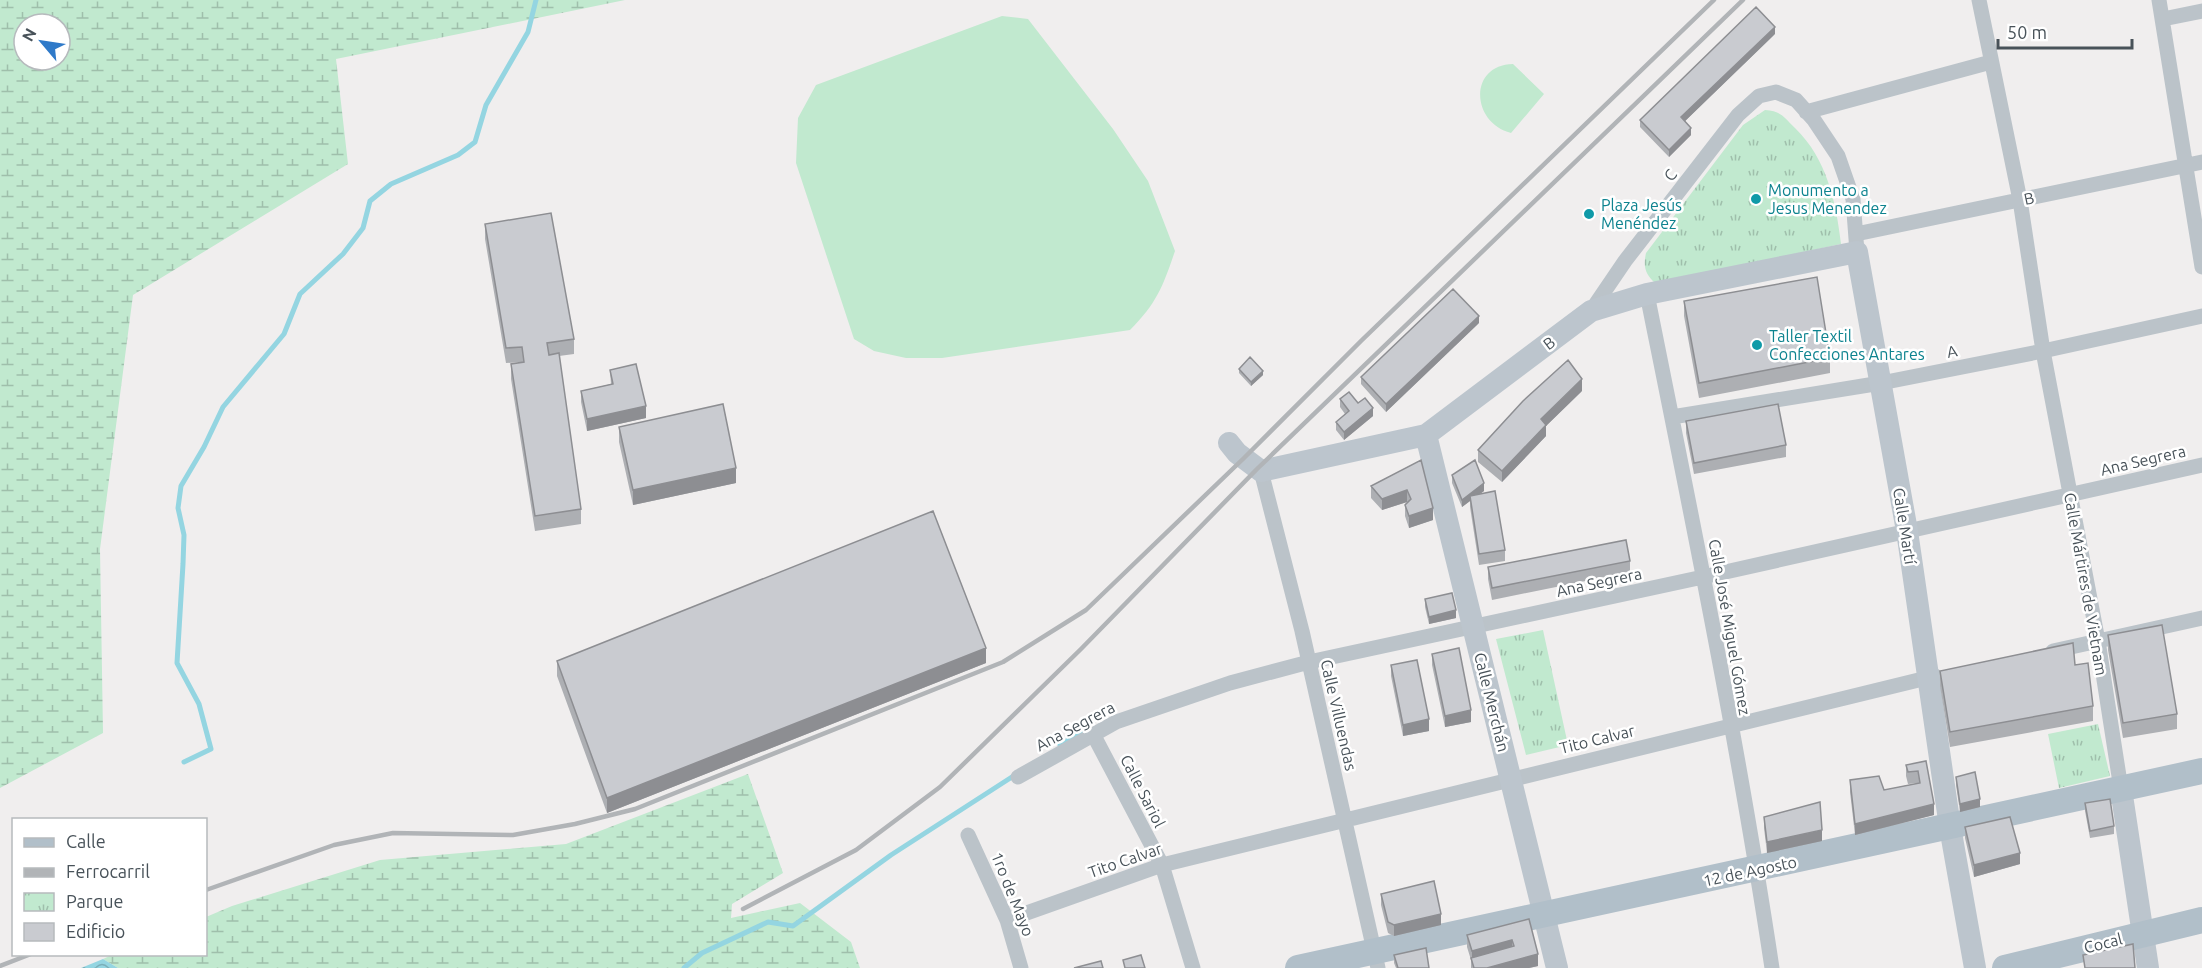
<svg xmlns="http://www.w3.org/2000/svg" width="2202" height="968" font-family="Ubuntu,sans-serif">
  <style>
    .green { fill: #c1e9cf }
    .wetland { fill: url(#wetland-marsh); fill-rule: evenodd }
    .park { fill: url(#park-tufts) }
    .water { fill: url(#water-waves) }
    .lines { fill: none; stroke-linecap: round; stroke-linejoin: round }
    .stream { stroke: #94d5e1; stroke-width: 5 }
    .street { stroke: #bbc3c9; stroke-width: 15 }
    .secondary { stroke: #bcc5cd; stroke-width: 22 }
    .primary { stroke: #b1bfc9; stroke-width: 26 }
    .rail { stroke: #b1b4b7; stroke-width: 4.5 }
    .wall { fill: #adafb3 }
    .shaded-wall { fill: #8d8e92 }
    .building { fill: #c9cbd0; stroke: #8d8e92; stroke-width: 1.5 }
    .culture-dot { fill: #0f9aa8; stroke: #fff; stroke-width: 2 }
    .labels { text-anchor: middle; stroke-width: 5; stroke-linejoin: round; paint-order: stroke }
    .street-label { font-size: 16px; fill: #485259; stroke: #fff }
    .culture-label { font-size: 16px; fill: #0d838f; stroke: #fff; text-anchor: start }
  </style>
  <defs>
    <pattern id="wetland-marsh" width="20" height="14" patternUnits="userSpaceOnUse" patternTransform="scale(1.5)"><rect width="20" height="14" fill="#c1e9cf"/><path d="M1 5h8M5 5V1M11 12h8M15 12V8" fill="none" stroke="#9fbfab"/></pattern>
    <pattern id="park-tufts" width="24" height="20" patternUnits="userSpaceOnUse" patternTransform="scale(1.5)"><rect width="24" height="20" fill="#c1e9cf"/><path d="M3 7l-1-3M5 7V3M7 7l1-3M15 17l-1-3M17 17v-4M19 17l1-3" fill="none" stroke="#9fbfab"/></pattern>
    <pattern id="water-waves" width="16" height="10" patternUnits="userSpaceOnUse" patternTransform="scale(1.5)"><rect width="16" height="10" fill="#94d5e1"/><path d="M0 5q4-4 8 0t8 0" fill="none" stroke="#7bafb9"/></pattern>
  </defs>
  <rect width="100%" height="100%" fill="#f0eeee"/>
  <!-- green -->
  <path class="green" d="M1002 16 1028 19 1113 129 1148 181 1175 251C1163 286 1157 303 1130 330L942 358H906L874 351 854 339 796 163 798 118 816 85Z
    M1513 64 1544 94 1511 133C1471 123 1468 65 1513 64Z"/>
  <!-- wetland -->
  <path class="wetland" d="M0 0H625L336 59 348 164 133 295 100 549 103 733 0 788ZM24 24H60V60H24Z
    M748 774 783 873 732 904 731 918 800 903 851 942 860 968H118L103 959 114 954H206V917L232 906 380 860 566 844Z"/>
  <!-- park -->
  <path class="park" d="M1765 110C1781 111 1784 117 1795 128 1827 159 1836 202 1841 244L1656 284C1645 274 1643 267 1646 253L1743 125Z
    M1543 630 1568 745 1526 755 1496 639Z
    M2098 724 2110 776 2059 788 2048 734Z"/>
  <!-- water -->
  <path class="water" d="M103 959 118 968H81Z"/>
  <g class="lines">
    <!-- stream -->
    <path class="stream" d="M1060 745 1084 730
      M184 762 211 749 199 704 177 663 183 564 184 535 178 508 181 486 204 447 223 407 284 334 300 294 343 254 363 228 370 201 391 184 458 155 475 142 486 105 528 32 536 0
      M684 968 702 953 768 922 793 926 891 855 1015 775"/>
    <!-- street -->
    <path class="street" d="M1979 0 2020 200 2043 351 2098 641 2121 789
      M2159 0 2202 267
      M2163 19 2202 11
      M1806 112 1991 62
      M1856 234 2202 162
      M1647 294C1692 518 1738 742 1772 968
      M1591 311 1625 261 1738 115 1759 96 1776 92 1796 100 1814 120 1838 156 1853 199 1857 252
      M1672 417 1881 383 2043 351 2202 316
      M1261 471 1302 631 1378 968
      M2053 651 2202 618
      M1093 734 1162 865 1193 968
      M1018 777 1116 722 1230 683 1309 662 1703 577 2202 465
      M968 835 1007 920 1021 968
      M1007 920 1162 865 1935 676"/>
    <!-- secondary -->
    <path class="secondary" d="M1426 435 1557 968
      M1229 443 1237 453 1261 471 1426 435 1591 311 1647 294 1857 252 1907 531 1950 827 1975 968
      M2121 789 2148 968"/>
    <!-- primary -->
    <path class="primary" d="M1298 968 2202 771
      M2005 968 2202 920"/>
    <!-- rail -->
    <path class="rail" d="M206 890 334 845 393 833 513 835 575 824 635 809 1003 662 1086 610 1244 458 1362 340 1714 0
      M743 909 856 850 940 787 1081 649 1257 469 1743 0
      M0 966 31 954"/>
  </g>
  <!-- wall -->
  <path class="wall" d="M1775 34 1685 121 1691 135 1669 157 1640 127V120Z
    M485 224 574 339V354L559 356 581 509V524L535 531 511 379V364L522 362 506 363 485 239Z
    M1684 301 1830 358V373L1699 398 1684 316Z
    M1479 323 1386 412 1361 384V377Z
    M1239 369 1263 375 1251 386 1239 373Z
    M610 370 646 418 587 431 581 402V391L611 384Z
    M1582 391 1546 426V436L1502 482 1478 462V450Z
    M1340 399 1358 403 1373 416 1344 440 1336 430V422L1345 414 1340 407Z
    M1686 421 1786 445V457L1694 474 1686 433Z
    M619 427 736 483 633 505 619 442Z
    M1421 460 1433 520 1409 528 1405 516V505L1407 502 1382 510 1371 498V486Z
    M1452 475 1484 491 1480 494 1505 550V561L1479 565 1470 507V501L1462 507 1452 483Z
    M1630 561V572L1492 600 1488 579V567Z
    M1425 599 1456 618 1429 624 1425 607Z
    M2108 635 2177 714V729L2123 738 2108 650Z
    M1432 654 1471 722 1445 727 1432 665Z
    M557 661 986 663 607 813 557 676Z
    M1391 665 1429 731 1403 736 1391 676Z
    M2075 665 2093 706V721L1950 747 1940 686V671Z
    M1926 761 1934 815 1855 835 1850 792V780L1884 790 1918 783 1908 784 1906 776V765Z
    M1956 777 1980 807 1960 812 1956 785Z
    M2085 803 2114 826V834L2090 838 2085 811Z
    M1764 817 1822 841 1767 853 1764 828Z
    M1965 827 2020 864 1974 877 1965 838Z
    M1381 894 1441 925 1394 936 1388 933 1381 905Z
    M1529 919 1538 966 1529 968H1471V960L1467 947V935Z
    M1394 955 1429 968H1396L1394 963Z"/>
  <!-- shaded-wall -->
  <path class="shaded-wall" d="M1775 27V34L1681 125V117Z
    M1691 128V135L1669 157V150Z
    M1479 316V323L1386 412V404Z
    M1263 371V375L1251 386V382Z
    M1582 379V391L1546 426V436L1502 482V471L1541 419Z
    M646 406V418L587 431V419Z
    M1373 408V416L1344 440V432Z
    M736 468V483L633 505V490Z
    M1484 483V491L1470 501V496V501L1462 507V500Z
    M1407 490V502L1382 510V499Z
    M1433 508V520L1409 528V516Z
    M1456 610V618L1429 624V617Z
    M986 648V663L607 813V798Z
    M1471 710V722L1445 727V716Z
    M1429 719V731L1403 736V725Z
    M1980 799V807L1960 812V804Z
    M1934 804V815L1855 835V824Z
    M1822 830V841L1767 853V842Z
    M2020 853V864L1974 877V865Z
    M1441 914V925L1394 936V925Z
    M1512 940V951L1472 962V951Z
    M1538 954V966L1529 968H1487Z"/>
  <!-- building -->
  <path class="building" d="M1756 7 1775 27 1681 117 1691 128 1669 150 1640 120Z
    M551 213 574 339 547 343 549 355 559 353 581 509 535 516 511 364 524 362 522 347 506 348 485 224Z
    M1817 277 1830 358 1699 383 1684 301Z
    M1453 289 1479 316 1386 404 1361 377Z
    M1250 357 1263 371 1251 382 1239 369Z
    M1568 360 1582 379 1541 419 1546 425 1502 471 1478 450 1523 401Z
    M636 364 646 406 587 419 581 391 613 384 610 370Z
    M1349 392 1358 403 1365 398 1373 408 1344 432 1336 422 1349 411 1340 399Z
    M723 404 736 468 633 490 619 427Z
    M1778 404 1786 445 1694 463 1686 421Z
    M1421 460 1433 508 1409 516 1405 505 1411 499 1407 490 1382 499 1371 486Z
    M1475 460 1484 483 1462 500 1452 475Z
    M1495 491 1505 550 1479 554 1470 496Z
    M933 511 986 648 607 798 557 661Z
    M1626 540 1630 561 1492 588 1488 567Z
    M1452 593 1456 610 1429 617 1425 599Z
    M2162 625 2177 714 2123 723 2108 635Z
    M2073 643 2075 665 2088 663 2093 706 1950 732 1940 671Z
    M1459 648 1471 710 1445 716 1432 654Z
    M1417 660 1429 719 1403 725 1391 665Z
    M1926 761 1934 804 1855 824 1850 780 1879 776 1884 790 1920 783 1918 771 1908 772 1906 765Z
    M1975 772 1980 799 1960 804 1956 777Z
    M2110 799 2114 826 2090 831 2085 803Z
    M1820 802 1822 830 1767 842 1764 817Z
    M2010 817 2020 853 1974 865 1965 827Z
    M1434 881 1441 914 1394 925 1388 922 1381 894Z
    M1529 919 1538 954 1487 968H1474L1471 958 1514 946 1512 940 1472 951 1467 935Z
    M2133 944 2135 968H2085L2083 955Z
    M1426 948 1429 968H1398L1394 955Z
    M1141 955 1145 968H1125L1123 960Z
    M1101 961 1103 968H1074Z"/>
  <!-- markers -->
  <g class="culture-dot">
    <circle cx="1756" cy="199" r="6"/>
    <circle cx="1589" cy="214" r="6"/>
    <circle cx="1757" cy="345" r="6"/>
  </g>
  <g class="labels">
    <!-- street labels -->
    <g class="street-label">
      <text transform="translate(1670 175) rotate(-52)" y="6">C</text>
      <text transform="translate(2029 198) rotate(-12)" y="6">B</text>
      <text transform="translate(1549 343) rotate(-37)" y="6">B</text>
      <text transform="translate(1952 351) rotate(-11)" y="6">A</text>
      <text transform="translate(2143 460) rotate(-13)" y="6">Ana Segrera</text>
      <text transform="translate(1905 526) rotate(81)" y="6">Calle Martí</text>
      <text transform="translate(1599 582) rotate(-12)" y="6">Ana Segrera</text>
      <text transform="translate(2086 584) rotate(80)" y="6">Calle Mártires de Vietnam</text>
      <text transform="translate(1730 627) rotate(80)" y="6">Calle José Miguel Gómez</text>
      <text transform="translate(1492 702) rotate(76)" y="6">Calle Merchán</text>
      <text transform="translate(1339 715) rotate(77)" y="6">Calle Villuendas</text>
      <text transform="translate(1075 726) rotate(-28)" y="6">Ana Segrera</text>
      <text transform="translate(1597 739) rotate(-14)" y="6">Tito Calvar</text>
      <text transform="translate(1143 791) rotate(63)" y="6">Calle Sariol</text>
      <text transform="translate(1125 860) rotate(-19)" y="6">Tito Calvar</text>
      <text transform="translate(1750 871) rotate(-12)" y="6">12 de Agosto</text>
      <text transform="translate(1013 894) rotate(68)" y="6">1ro de Mayo</text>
      <text transform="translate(2103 943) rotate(-14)" y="6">Cocal</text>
    </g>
    <!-- culture labels -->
    <g class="culture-label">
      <text x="1768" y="196">Monumento a<tspan x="1768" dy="18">Jesus Menendez</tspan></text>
      <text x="1601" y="211">Plaza Jesús<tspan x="1601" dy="18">Menéndez</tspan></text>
      <text x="1769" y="342">Taller Textil<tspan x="1769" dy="18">Confecciones Antares</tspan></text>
    </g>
  </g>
  <!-- legend -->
  <rect x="12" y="818" width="195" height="138" fill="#ffffff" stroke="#b6babd" stroke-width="1.5"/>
  <rect x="24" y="838" width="30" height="9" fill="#b1bfc9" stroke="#b6babd" stroke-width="1.5"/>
  <text x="66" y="848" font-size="18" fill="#485259">Calle</text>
  <rect x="24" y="868" width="30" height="9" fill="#b1b4b7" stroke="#b6babd" stroke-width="1.5"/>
  <text x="66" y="878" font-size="18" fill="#485259">Ferrocarril</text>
  <rect x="24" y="893" width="30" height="18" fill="url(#park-tufts)" stroke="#b6babd" stroke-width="1.5"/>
  <text x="66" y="908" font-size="18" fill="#485259">Parque</text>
  <rect x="24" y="923" width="30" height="18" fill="#c9cbd0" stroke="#b6babd" stroke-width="1.5"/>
  <text x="66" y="938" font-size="18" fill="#485259">Edificio</text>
  <!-- north arrow -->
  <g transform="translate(42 42) rotate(299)"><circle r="28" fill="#ffffff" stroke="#b6babd" stroke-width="1.5"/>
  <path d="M0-4.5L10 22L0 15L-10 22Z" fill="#2f7ac9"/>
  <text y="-9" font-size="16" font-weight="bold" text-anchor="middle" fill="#485259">N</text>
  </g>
  <!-- scale -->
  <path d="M1998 39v9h134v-9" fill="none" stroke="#485259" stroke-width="3"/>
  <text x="2007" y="39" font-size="18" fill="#485259" stroke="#ffffff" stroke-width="4.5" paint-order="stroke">50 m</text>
</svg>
